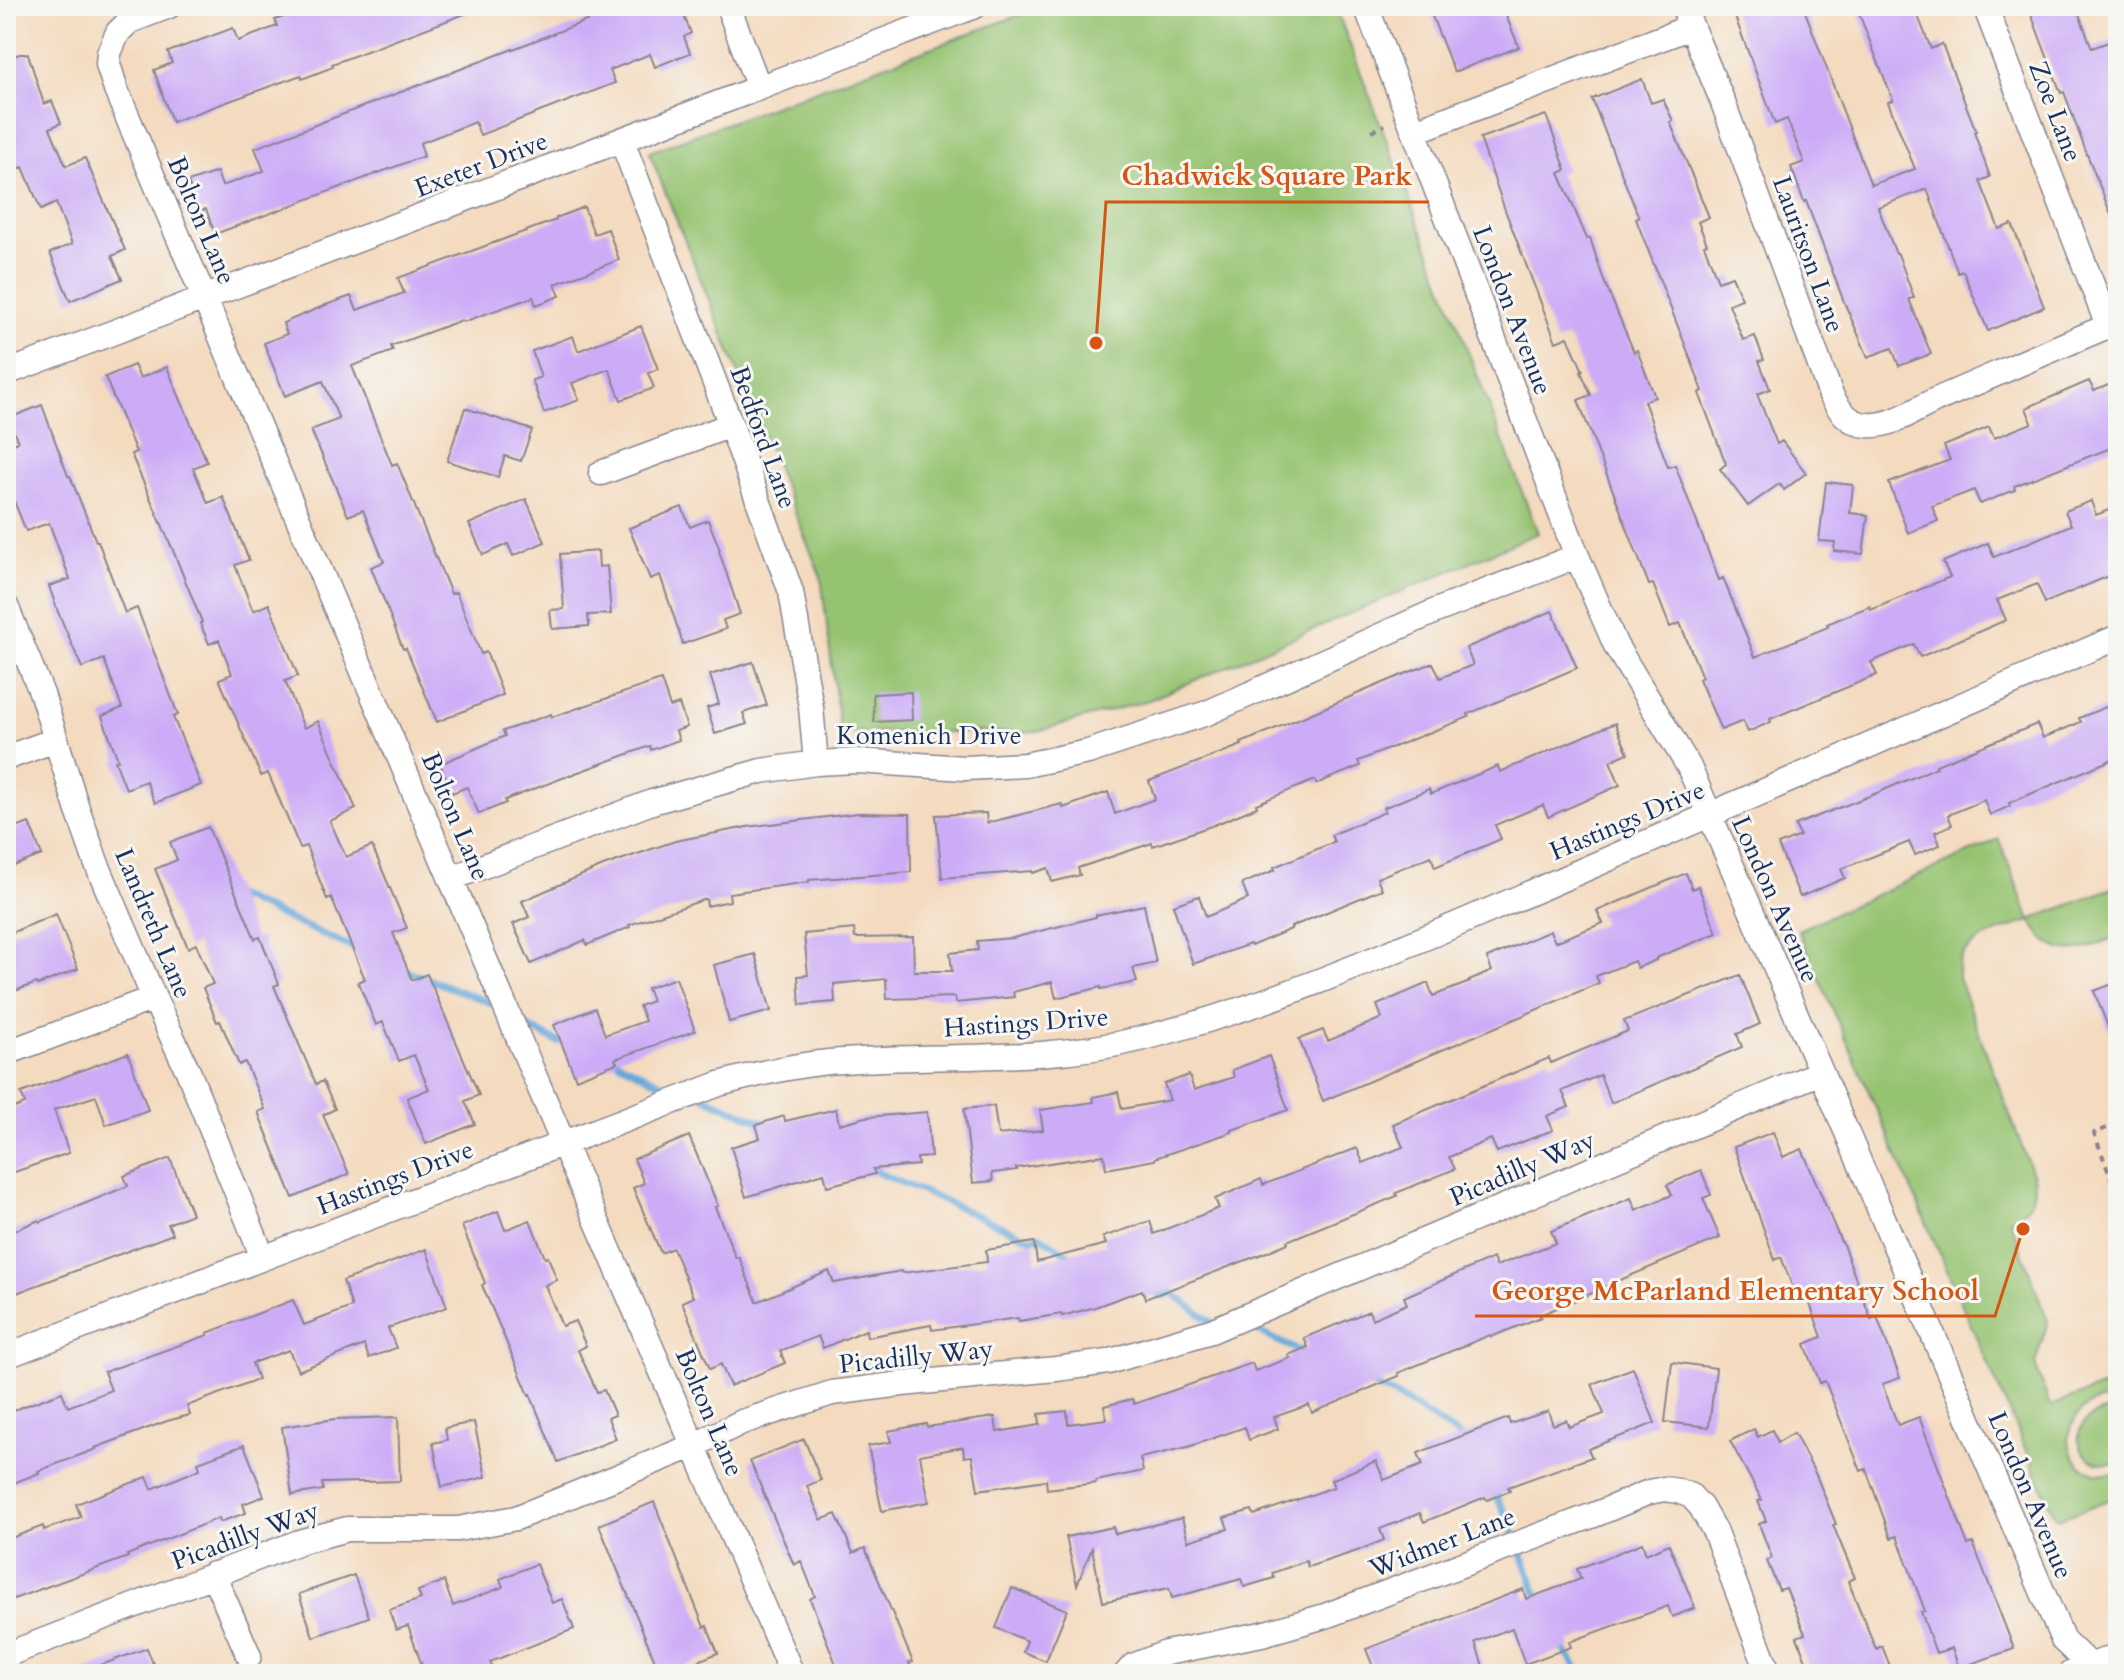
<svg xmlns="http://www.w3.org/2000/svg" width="2124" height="1680" font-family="Cardo,serif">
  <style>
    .green { fill: #96c371; stroke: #587968; stroke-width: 2 }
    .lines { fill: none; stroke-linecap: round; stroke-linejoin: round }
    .stream { stroke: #67a9db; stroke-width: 7 }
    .building { fill: #ccacf7 }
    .minor-casing { stroke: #88848e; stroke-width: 27 }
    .path { stroke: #88848e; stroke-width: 4; stroke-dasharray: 6 6; stroke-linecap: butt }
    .minor { stroke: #fff; stroke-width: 24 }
    .labels { text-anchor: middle; stroke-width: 6; stroke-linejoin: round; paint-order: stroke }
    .street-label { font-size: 26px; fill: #1b2f5e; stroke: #f6f6f2 }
    .leader { fill: none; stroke: #d45514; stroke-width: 3 }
    .callout-dot { fill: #d45514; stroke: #f6f6f2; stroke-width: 3 }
    .callout-label { font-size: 28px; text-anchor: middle; font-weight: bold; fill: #d45514; stroke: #f6f6f2; stroke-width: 6; stroke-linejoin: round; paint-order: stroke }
  </style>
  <rect width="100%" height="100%" fill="#f6f6f2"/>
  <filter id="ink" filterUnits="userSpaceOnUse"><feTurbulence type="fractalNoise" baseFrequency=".0125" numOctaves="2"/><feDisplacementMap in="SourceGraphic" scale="16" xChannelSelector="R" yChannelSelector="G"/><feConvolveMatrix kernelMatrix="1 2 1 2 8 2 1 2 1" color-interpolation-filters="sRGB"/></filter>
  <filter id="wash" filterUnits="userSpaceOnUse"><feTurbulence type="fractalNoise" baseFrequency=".006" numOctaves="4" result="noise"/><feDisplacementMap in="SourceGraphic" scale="32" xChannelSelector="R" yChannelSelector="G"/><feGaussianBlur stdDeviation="1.8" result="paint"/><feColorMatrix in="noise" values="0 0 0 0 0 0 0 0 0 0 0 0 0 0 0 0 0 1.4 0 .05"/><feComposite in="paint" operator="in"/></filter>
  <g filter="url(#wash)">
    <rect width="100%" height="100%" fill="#f4dabe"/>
    <!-- green -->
    <path class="green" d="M1044 6H1335L1538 533 1149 700 1035 732H840L821 577 649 152Z
      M1999 839 2030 920 2118 886V936C2095 945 2067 961 2046 941 2040 935 2035 927 2030 921 2010 928 1970 938 1961 958 1958 964 1958 972 1958 978L2033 1176C2037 1197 2029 1211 2010 1220L2048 1321 2035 1364 2050 1406 2118 1381V1402C2073 1389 2048 1456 2093 1472 2101 1475 2110 1474 2118 1473V1496L2059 1519 2055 1517 1798 930Z
      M2110 1410 2118 1414V1463C2073 1471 2062 1417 2110 1410Z"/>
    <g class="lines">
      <!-- stream -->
      <path class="stream" d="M230 893 358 950
        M402 969 499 1006
        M520 1023 558 1042 570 1038
        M607 1054 622 1064 681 1093
        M704 1097 769 1125
        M865 1167 1031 1239 1040 1236 1074 1258
        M1153 1291 1163 1296 1172 1293 1213 1323
        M1241 1324 1306 1354
        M1368 1383 1399 1397 1461 1437 1463 1444
        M1494 1490 1513 1531 1541 1604
        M1560 1643 1581 1674"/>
    </g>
    <g id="blocks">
      <!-- building -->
      <path class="building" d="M283 6H477L478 9 332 64 333 67 302 79 301 75 172 122 154 70 172 63 168 52 233 28 238 41 277 26 275 20 287 16Z
        M625 6H680L691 33 684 37 690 53 655 67 650 54 610 70 615 83 480 135 475 122 420 143 424 156 215 234 206 209 198 212 188 182 217 172 222 186 264 171 255 148Z
        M1428 6H1502L1519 47 1454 72Z
        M1731 6H1803L1871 185 1915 169 1888 102 1893 100 1856 6H1914L1931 49 1942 44 1976 131 1974 132 1990 177 1980 181 1999 229 2012 224 2044 307 1988 331 1963 271 1958 273 1927 189 1878 207 1896 254H1898L1914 298 1909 299 1931 354 1899 366 1892 348 1868 357 1844 302 1806 201 1804 202 1791 167 1804 162 1787 119 1775 124Z
        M2028 6H2076L2092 48 2114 40 2118 52V226L2116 227 2085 149 2064 92 2061 93Z
        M20 54H28L44 104 52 101 61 123 50 128 66 166 85 158 125 250 112 256 122 279 70 301 50 253 72 244 56 203 41 210 23 167 6 174V58Z
        M1642 79 1651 103 1663 99 1673 121 1670 122 1709 217 1698 222 1707 244 1704 245 1718 281 1732 276 1742 299 1729 304 1743 340 1755 336 1764 360 1759 361 1770 389 1757 394 1777 444 1782 441 1806 473 1784 490 1779 484 1748 506 1720 469 1726 464 1699 393 1703 391 1636 219 1639 218 1592 99Z
        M1546 115 1566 170 1559 173 1587 239 1590 238 1604 281 1634 352 1637 350 1655 397 1644 401 1668 467 1675 465 1719 580 1723 578 1755 657 1828 627 1827 624 1870 606 1871 610 1950 577 1943 562 1988 543 1994 557 2071 525 2065 511 2091 501 2096 515 2114 508 2118 518V554L2110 558 2116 573 2045 603 2037 584 1997 600 2006 620 1920 657 1914 644 1871 662 1877 675 1770 719 1771 722 1748 732 1743 721 1721 730 1699 679 1702 677 1680 623 1670 627 1653 584 1649 585 1578 400 1591 395 1581 372 1583 371 1568 337 1556 342 1505 210 1480 138Z
        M584 207 594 234 608 229 619 260 555 284 560 296 536 305 533 297 463 322 462 320 391 346 393 351 352 366 392 465 397 463 451 594 456 592 481 654 486 652 503 695 437 722 406 648 403 649 371 567 384 562 363 510 348 516 311 430 339 419 323 381 285 396 264 343 287 334 283 323 326 305 351 296 357 310 404 293 398 278 556 220V218Z
        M641 326 658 369 648 373 654 388 621 400 609 369 572 383 579 400 544 413 532 380 541 377 532 351 573 336 578 351Z
        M134 365 140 378 167 367 207 462 193 468 208 503 223 497 249 560 235 565 253 611 269 604 298 676 285 681 304 728 318 721 356 809 330 821 346 857 372 846 407 928 393 933 412 980 427 974 479 1095 465 1101 475 1124 426 1144 407 1098 429 1089 414 1055 399 1061 383 1022 376 1025 358 982 365 979 331 897 327 899 306 846 300 848 268 773 261 776 219 679 232 674 219 640 209 644 200 623 202 622 172 548 131 454 136 452 105 377Z
        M2089 381 2094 391 2118 381V445L2014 486 2015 490 1980 504 1974 490 1932 506 1938 521 1908 533 1889 483 1950 460 1944 446 1989 427 1994 438 2032 423 2026 408Z
        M42 405 68 476H70L96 541H98L125 613 137 608 178 715 173 717 201 785 155 803 146 781 126 789 115 761 118 760 102 716 122 708 104 659 82 668 58 612 49 586 70 579 49 523 26 531 6 481V447L18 442 9 418Z
        M465 408 532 430 521 461 505 456 498 477 447 461Z
        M1826 482 1853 485 1850 513 1868 515 1863 554 1834 551 1835 542 1819 541Z
        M526 499 545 542 513 556 508 544 483 555 469 524Z
        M682 507 690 527 708 520 720 550 719 551 740 614 723 620 726 629 683 644 660 575 650 579 629 528Z
        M598 551 599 567 607 566 611 614 588 615 589 626 552 629 550 610 564 609 560 554Z
        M1552 611 1577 668 1468 714 1469 717 1358 761 1360 766 1316 784 1315 780 1256 804 1257 807 1214 825 1153 846 1152 843 1078 868 1080 875 1052 882 1048 868 1033 873 1032 871 942 878 936 815 986 813 987 823 1062 804 1063 808 1108 792 1115 814 1155 799 1149 781 1242 745 1241 743 1402 675 1433 663 1440 678 1473 665 1466 648Z
        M753 662 767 705 743 713 747 724 715 734 707 708 719 704 710 675Z
        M661 680 670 707 679 704 687 727 676 731 679 740 651 750 650 746 573 774 505 800 506 803 479 814 467 787 452 793 440 764 505 736 503 731 551 714 552 717Z
        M911 692 912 720 874 722 873 694Z
        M2118 702V757L2009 803 2010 806 1990 815 1984 800 1948 815 1952 825 1935 832 1940 845 1915 855 1909 842 1841 869 1845 878 1800 897 1778 845 1800 836 1795 825 1877 793 1937 767 1936 765 2037 724 2043 738 2081 722 2079 718Z
        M1615 723 1628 753 1610 761 1620 785 1548 817 1543 805 1495 825 1501 839 1435 867 1431 856 1377 878 1382 889 1291 927V929L1251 946 1250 944 1193 964 1173 905 1199 896 1206 917 1248 899 1242 884 1275 870 1274 867 1334 842 1331 835 1385 812 1383 808 1429 789 1431 794 1498 766 1500 772Z
        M858 813 910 814 911 872 809 880V882L729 893 730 901 707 906 706 899 629 925 630 927 587 945 585 940 531 964 513 924 529 917 522 901 603 866 675 841 747 827Z
        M29 823 42 855 6 869V832Z
        M208 827 255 939 260 937 279 984 274 986 316 1084 323 1081 335 1109 323 1115 349 1174 293 1198 258 1112 265 1109 245 1062 239 1065 220 1021 217 1022 203 988 213 984 196 944 188 948 155 869 177 860 170 842Z
        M1686 873 1692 889 1698 886 1717 933 1656 958V960L1637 968 1634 961 1596 976 1599 983 1323 1101 1299 1039 1323 1030 1328 1041 1382 1018 1377 1005 1428 983 1433 996 1470 982 1469 981 1492 971 1487 958 1550 931 1555 942 1603 923 1597 911Z
        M1144 905 1156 963 1133 968 1137 982 1101 989V987L1056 998 1052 982 1013 992 1014 997 956 1003 955 997 887 999 886 979 834 984 835 1002 800 1005 798 976 808 975 804 934 854 929 855 938 913 937 914 971H952L950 953 978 950 977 941 1013 938 1096 917V915Z
        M56 914 78 969 38 985 37 983 6 994V935Z
        M755 954 771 1011 729 1022 714 965Z
        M1740 975 1760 1024 1737 1034 1742 1047 1611 1103 1600 1075 1562 1091 1569 1107 1547 1116 1553 1130 1497 1152 1491 1139 1449 1157 1455 1169 1396 1193 1397 1196 1287 1241 1288 1243 1262 1254 1145 1299 1142 1290 1095 1307 1062 1316 1061 1314 1019 1321 1018 1318 932 1330 931 1325 867 1337 866 1330 823 1348 818 1336 780 1351 785 1363 730 1386 721 1364 710 1369 682 1302 693 1297 673 1248 661 1253 633 1188 644 1183 634 1159 689 1136 718 1206 715 1207 736 1258 739 1257 757 1302 829 1271 834 1283 901 1271 902 1273 987 1262 986 1250 1034 1242 1037 1262 1106 1244 1103 1237 1150 1221 1154 1234 1219 1208 1215 1199 1261 1179 1263 1185 1357 1148 1363 1163 1403 1147 1393 1124 1549 1058 1551 1063 1628 1031 1624 1021Z
        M676 978 695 1031 615 1059 617 1063 576 1079 554 1025 595 1008 605 1035 645 1021 639 1006 652 1001 647 988Z
        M2118 982V1050H2117L2094 991Z
        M128 1053 148 1110 106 1125 96 1096 54 1110 69 1153 6 1175V1111L25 1104 21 1093Z
        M1269 1056 1288 1110 1232 1130V1132L1155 1158V1160L1106 1169 1104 1155 1016 1168 1017 1170 992 1173 993 1181 973 1183 964 1109 994 1106 998 1135 1043 1130 1040 1110 1094 1102 1093 1097 1118 1092 1122 1109 1170 1100 1164 1084 1189 1075 1194 1090 1234 1077 1232 1070Z
        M836 1109 839 1124 866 1117 927 1112 931 1157 917 1158 918 1165 873 1169 875 1174 827 1186 824 1173 746 1197 731 1147 760 1138 756 1125 784 1116 785 1121Z
        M1773 1132 1783 1157 1802 1149 1841 1242H1842L1871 1319 1877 1317 1900 1378 1882 1384 1898 1425 1919 1417 1968 1545 1973 1543 2014 1649 1959 1668 1952 1648 1936 1653 1921 1612 1925 1611 1897 1536 1891 1538 1866 1469 1861 1471 1825 1381 1820 1383 1805 1344 1822 1337 1806 1293 1796 1296 1781 1257 1775 1260 1734 1147Z
        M170 1158 192 1214 168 1224 173 1234 6 1297V1234L39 1220 40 1222 128 1186 124 1176Z
        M1701 1170 1711 1195 1703 1198 1720 1238 1601 1288 1602 1289 1540 1315 1541 1317 1491 1337 1490 1335 1398 1373 1399 1376 1312 1413 1309 1405 1274 1417 1278 1429 1249 1440 1245 1427 1188 1447 1140 1458 1143 1471 1096 1481V1483L1047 1489 1046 1480 978 1490 972 1456 964 1457 963 1447 920 1455 929 1502 882 1511 868 1446 891 1442 888 1431 926 1424 927 1427 995 1417 997 1432 1040 1425 1039 1414 1067 1411 1068 1424 1107 1419 1104 1406 1132 1399 1134 1404 1252 1363 1255 1371 1290 1358 1288 1355 1308 1347 1304 1338 1369 1311 1372 1319 1407 1304 1404 1297 1493 1258 1496 1266 1556 1243 1551 1231 1631 1198 1636 1210 1672 1195 1667 1185Z
        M498 1211 505 1230 530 1220 545 1258 548 1257 557 1280 545 1285 562 1326 575 1321 586 1346 578 1350 597 1392 604 1390 615 1415 608 1418 616 1439 558 1462 530 1394 529 1395 482 1285 485 1283 462 1226Z
        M426 1249 447 1307 388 1328 396 1348 369 1358 364 1345 298 1371 289 1350 252 1363 258 1379 187 1406 190 1415 167 1421 95 1448 96 1449 38 1471 39 1473 6 1486V1413L62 1392 68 1407 111 1390 104 1372 208 1335 207 1333 293 1300 304 1325 352 1307 343 1281Z
        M1672 1362 1716 1368 1709 1427 1665 1422Z
        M1633 1368 1655 1423 1588 1449 1592 1457 1508 1487 1510 1491 1487 1500 1485 1497 1424 1522 1420 1513 1380 1529 1384 1540 1357 1551 1308 1567 1306 1561 1272 1573 1274 1578 1244 1587 1241 1579 1172 1598 1169 1588 1103 1602 1092 1548 1077 1585 1066 1537 1113 1527 1115 1534 1182 1518 1188 1541 1228 1529 1224 1518 1252 1510 1254 1515 1334 1487 1331 1480 1376 1461 1384 1480 1423 1465 1418 1453 1508 1418 1510 1424 1548 1411 1553 1425 1566 1420 1569 1427 1604 1414 1592 1384Z
        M398 1417 400 1481 322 1483 323 1490 292 1495 282 1427 335 1419Z
        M474 1422 486 1477 442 1487 433 1443 447 1440 445 1428Z
        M1754 1429 1758 1437 1772 1430 1778 1442 1794 1433 1816 1475 1836 1524 1833 1525 1855 1578 1848 1581 1876 1649 1882 1646 1893 1674H1811L1797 1637 1805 1634 1786 1588 1779 1590 1767 1561 1772 1558 1759 1524 1766 1521 1758 1501 1762 1500 1730 1441Z
        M804 1439 821 1480 807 1486 821 1520 836 1514 853 1553 865 1548 913 1662 909 1663 914 1674H840L810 1599 815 1596 801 1561 794 1565 750 1461Z
        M244 1445 264 1496 243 1504 246 1513 220 1522 219 1518 127 1555 128 1557 11 1600 6 1586V1573L11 1571 6 1556V1540L43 1526 44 1530 81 1517 76 1504 147 1477 152 1489 200 1469 198 1462Z
        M654 1502 704 1627 707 1626 718 1653 666 1674H662L655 1661 599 1525Z
        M1642 1543 1646 1554 1669 1544 1695 1608 1672 1617 1668 1606 1569 1642 1571 1647 1525 1664 1512 1628 1475 1642 1484 1669 1469 1674H1376L1366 1649 1523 1589 1526 1599 1581 1579 1577 1569Z
        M536 1564 552 1603 562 1599 574 1629 490 1662 495 1674H425L408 1626 396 1630 389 1610 421 1599 418 1591 444 1581 453 1606 503 1587 500 1579Z
        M354 1575 369 1617 313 1637 299 1594Z
        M1012 1588 1067 1610 1046 1661 1023 1652 1027 1641 996 1628Z
        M147 1648 157 1674H82V1672Z"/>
    </g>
  </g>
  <g filter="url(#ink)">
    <use href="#blocks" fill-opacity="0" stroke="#88848e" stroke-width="2"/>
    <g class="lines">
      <defs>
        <path id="minor" d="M169 6 130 21 118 32 109 53 108 64 116 90 563 1143 792 1674
          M728 6 759 88
          M1366 6 1577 556 1616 646 1689 767 1821 1072 2063 1640 2090 1666 2093 1674
          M1683 6 1722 100 1831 395C1839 410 1849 424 1867 425 1892 427 1914 410 1936 400 1997 374 2057 347 2118 322
          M1985 6 2108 326
          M1415 131 1691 27
          M622 141 731 425 791 592 811 707 816 763
          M6 373 975 6
          M601 473 731 425
          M6 606 42 694 77 808 96 862 154 998 188 1071 263 1258
          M6 758 55 740
          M452 878 652 802 761 771 816 763 857 761 965 768 1025 765 1088 752 1207 713 1438 610 1577 556
          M6 1053 154 998
          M6 1356 719 1084C760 1073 802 1063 843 1061 942 1054 1043 1063 1140 1039 1280 1004 1412 943 1544 887 1736 805 1927 721 2118 637
          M213 1574 249 1656
          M6 1655 299 1542 347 1529H458L516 1518 693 1446 742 1422 832 1393 902 1384 1056 1369 1108 1362 1211 1331 1821 1072
          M1126 1674 1133 1666 1166 1653 1262 1634 1325 1616 1599 1513 1649 1492 1664 1489 1678 1491 1691 1496 1701 1507 1715 1532 1769 1674
          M2070 1674 2118 1655"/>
      </defs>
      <!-- minor casing -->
      <use href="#minor" class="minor-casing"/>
      <!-- path -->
      <path class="path" d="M1372 131 1385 125
        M2118 1124 2094 1133 2118 1197"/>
      <!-- minor -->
      <use href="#minor" class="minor"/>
    </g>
  </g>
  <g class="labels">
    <!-- street labels -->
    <g class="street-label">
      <text transform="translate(2056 111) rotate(69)" y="9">Zoe Lane</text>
      <text transform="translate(481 164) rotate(-21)" y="9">Exeter Drive</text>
      <text transform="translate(202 220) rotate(67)" y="9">Bolton Lane</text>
      <text transform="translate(1809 254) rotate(70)" y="9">Lauritson Lane</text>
      <text transform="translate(1513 310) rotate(69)" y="9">London Avenue</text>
      <text transform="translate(764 437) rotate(70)" y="9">Bedford Lane</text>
      <text x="929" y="744">Komenich Drive</text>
      <text transform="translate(456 816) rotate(67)" y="9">Bolton Lane</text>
      <text transform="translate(1627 820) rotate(-23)" y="9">Hastings Drive</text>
      <text transform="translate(1776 899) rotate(66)" y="9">London Avenue</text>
      <text transform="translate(154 923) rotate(67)" y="9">Landreth Lane</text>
      <text transform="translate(1026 1022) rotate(-4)" y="9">Hastings Drive</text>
      <text transform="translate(1522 1168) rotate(-23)" y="9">Picadilly Way</text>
      <text transform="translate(395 1177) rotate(-21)" y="9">Hastings Drive</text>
      <text transform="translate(916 1356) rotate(-6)" y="9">Picadilly Way</text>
      <text transform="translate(710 1412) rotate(67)" y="9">Bolton Lane</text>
      <text transform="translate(2031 1495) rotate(67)" y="9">London Avenue</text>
      <text transform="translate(245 1535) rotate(-20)" y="9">Picadilly Way</text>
      <text transform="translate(1442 1542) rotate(-21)" y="9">Widmer Lane</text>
    </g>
  </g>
  <!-- callouts -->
  <path class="leader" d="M1096 343L1106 202H1429M2023 1229L1995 1316H1475"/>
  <g class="callout-dot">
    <circle cx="1096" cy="343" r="8"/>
    <circle cx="2023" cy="1229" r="8"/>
  </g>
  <g class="callout-label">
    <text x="1267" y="185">Chadwick Square Park</text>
    <text x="1735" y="1300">George McParland Elementary School</text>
  </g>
  <!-- margin -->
  <rect width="2124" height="1680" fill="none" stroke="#f6f6f2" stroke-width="32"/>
</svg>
